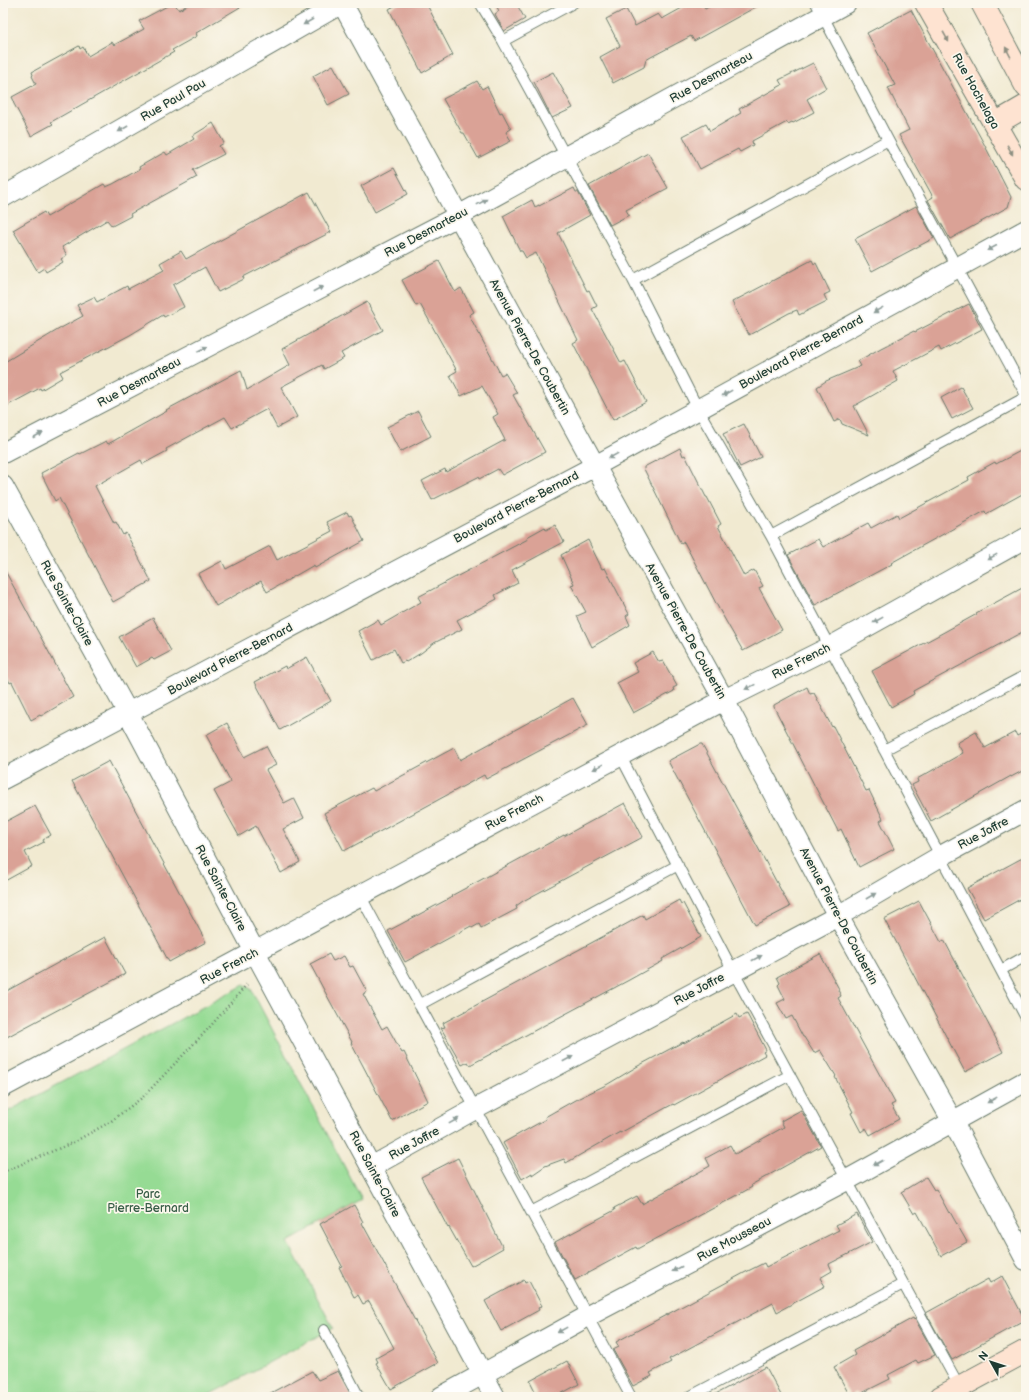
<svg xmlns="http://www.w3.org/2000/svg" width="1029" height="1400" font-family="'Balsamiq Sans',sans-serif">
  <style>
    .park { fill: #96db94; stroke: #5a8c64 }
    .building { fill: #daa296 }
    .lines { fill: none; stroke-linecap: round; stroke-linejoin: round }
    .lane-casing { stroke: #687a6b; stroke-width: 12 }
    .street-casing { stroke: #687a6b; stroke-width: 22 }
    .secondary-casing { stroke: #687a6b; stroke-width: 24 }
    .path { stroke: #687a6b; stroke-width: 2.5; stroke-dasharray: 1 3; stroke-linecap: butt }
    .lane { stroke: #fff; stroke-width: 10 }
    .street { stroke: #fff; stroke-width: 20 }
    .secondary { stroke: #fee3d1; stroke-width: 22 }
    .oneway { fill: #8f9e9a }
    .oneway2 { fill: #8e9082 }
    .labels { text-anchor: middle; stroke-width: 3.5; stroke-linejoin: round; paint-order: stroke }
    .street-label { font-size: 12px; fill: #1f3d34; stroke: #fbf7ec }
    .park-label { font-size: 12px; fill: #375d47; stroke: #fbf7ec }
  </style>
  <rect width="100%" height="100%" fill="#fbf7ec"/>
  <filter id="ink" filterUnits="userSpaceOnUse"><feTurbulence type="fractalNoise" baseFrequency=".025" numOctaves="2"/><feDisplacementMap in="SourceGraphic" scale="8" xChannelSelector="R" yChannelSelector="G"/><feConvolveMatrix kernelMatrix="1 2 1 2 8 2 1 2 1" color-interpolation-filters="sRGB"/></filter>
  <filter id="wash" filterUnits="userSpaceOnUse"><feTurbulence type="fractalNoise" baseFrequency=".012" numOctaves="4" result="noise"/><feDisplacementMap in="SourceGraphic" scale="16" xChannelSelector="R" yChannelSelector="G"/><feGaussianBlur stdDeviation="0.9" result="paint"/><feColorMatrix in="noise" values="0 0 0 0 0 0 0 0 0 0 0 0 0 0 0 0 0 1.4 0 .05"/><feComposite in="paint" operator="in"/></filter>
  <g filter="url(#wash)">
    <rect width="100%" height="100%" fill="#f1ead1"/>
    <!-- park -->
    <path class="park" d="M244 985 251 989 362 1200 288 1242 333 1328 205 1397H3V1114Z"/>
    <g id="blocks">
      <!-- building -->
      <path class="building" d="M173 3H174L179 10 191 3H247L196 33 197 36 172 50 174 52 51 122 53 124 31 136 13 102 14 101 12 97 36 84 32 76 33 75 32 72 79 46 80 49 83 47 88 56 112 42 114 45 144 29 139 21Z
        M400 3H426L453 55 422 73 389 9Z
        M495 3H516L525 19 504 31 495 14 499 11Z
        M691 3H701L705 9 716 3H763L694 41 691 36 651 57 646 60 644 67 613 83 600 57 620 46 606 19 626 9 635 26 658 14 662 19Z
        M911 10 983 142 1011 197 1008 207 950 239 928 200 933 197 899 135 909 130 888 88 895 85 867 33Z
        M813 63 826 88 807 99 814 112 793 123 792 122 788 124 787 122 752 141 753 145 740 152 738 149 700 169 683 136 706 124 710 131 741 113 739 109 782 85 779 80Z
        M333 65 349 94 328 105 313 76Z
        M553 72 573 108 552 118 534 82Z
        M477 81 482 89 487 86 500 113 502 112 511 129 506 132 511 141 478 158 464 133H462L443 99Z
        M213 123 224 143 219 146 224 154 193 170 197 177 130 214 131 216 112 226 107 220 62 247 67 255 61 259 63 262 46 272 44 268 38 272 13 230 44 212 47 217 104 184 106 187 113 184 140 169 139 167 165 152 167 155 194 139 192 136Z
        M648 153 668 188 626 210 629 215 610 225 589 186Z
        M394 168 408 194 375 212 361 186Z
        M574 188 576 192H578L590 215 558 233 587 291 589 290 597 306 592 309 621 363 625 361 646 402 613 420 573 343 578 340 536 253 526 258 522 251H520L503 216 532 200 535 207 539 205V206Z
        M309 192 331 232 243 277 244 279 218 292 205 267 173 285 184 307 164 317 163 315 130 335 60 372 63 377 41 390 40 388 3 408V363L61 328 83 316 77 305 94 297 97 302 127 286 128 289 164 270 160 263 181 251 186 259Z
        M916 206 934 238 872 271 855 239Z
        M812 260 814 264 816 263 830 292 824 295 827 301 799 315 797 310 789 313 749 335 732 302Z
        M439 261 455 292 461 288 474 312 469 315 501 375 505 373 517 393 513 395 545 452 502 475 498 469 479 479 478 477 432 500 422 481 445 469 446 472 505 440 493 417 498 414 482 386 461 396 450 375 457 371 420 304 416 306 402 280Z
        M367 302 383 330 341 353 344 358 324 369 322 365 281 387 297 417 277 428 267 409 232 428 225 417 166 449 167 451 143 464 141 460 95 486 114 523 116 522 123 535 126 533 151 581 113 602 59 498 55 501 41 473 79 453 80 454 106 441 108 444 167 411 166 410 241 370 247 390 290 365 282 349Z
        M969 304 982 329 941 351 939 347 893 371 898 381 854 406 869 435 842 424 840 419 834 422 817 387 826 381 861 366 858 361 881 348 914 331 915 332Z
        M961 387 973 408 952 419 941 398Z
        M418 411 431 436 400 452 387 427Z
        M744 424 761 457 740 467 723 434Z
        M680 448 683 456 685 455 706 497H707L721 524 718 526 744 576 754 570 763 586 759 588 782 630 743 651 719 609 684 542 681 544 644 469V467Z
        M1026 448V492L986 514 985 511 891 563 892 564 815 605 788 555 818 539 823 547 868 523 871 528 897 514 899 518 969 480 968 477 995 462 996 464Z
        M347 512 349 516 351 515 364 541 315 568 314 565 267 592 261 581 216 606 198 574 222 561 226 569 270 546 277 560 332 531 327 522Z
        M555 525 564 542 512 570 518 583 495 595 497 599 457 620 462 629 434 643 421 653 406 662 405 661 401 663 394 649 373 660 358 631 378 620 381 625 421 602 418 597 528 539 527 537 545 527 546 530Z
        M588 540 602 569 605 568 629 614 626 616 630 625 592 647 577 616 586 612 571 585 574 584 561 555Z
        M3 567 73 697 41 716 40 715 31 720 12 682 10 683 3 670Z
        M1026 586V630L913 691 914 694 891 707 872 671 937 636 977 614 976 613Z
        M153 618 171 651 154 660 152 658 136 667 119 637Z
        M653 652 659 662 663 661 677 686 673 688 674 691 633 713 617 683 638 672 633 663Z
        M307 657 331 701 280 730 255 682 285 666 286 669Z
        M807 687 810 694 814 693 832 727 833 726 866 791 869 790 883 819 880 821 894 849 859 867 841 829 838 831 774 707V705Z
        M573 698 588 725 486 779 484 775 344 851 324 813 372 788 374 791 454 748 460 760Z
        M227 723 244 757 266 746 276 765 266 770 284 803 294 798 304 818 283 829 300 862 281 873 256 826 239 836 214 791 231 782 206 735Z
        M1026 731V769L1011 777V776L931 821 912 785 918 782 917 779 963 753 957 743 976 732 985 748 1015 732 1017 736Z
        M700 744H702L790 907 755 925 668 761Z
        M109 761 206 942 169 962 72 781Z
        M625 803 643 837 523 901 516 906 517 909 481 928 479 924 472 928 471 926 405 962 388 931 452 897 451 896 477 882 564 835V836Z
        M35 806 51 835 43 840 44 842 25 852 32 866 3 882V823Z
        M1026 856V896L984 919 967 888Z
        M679 900 681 904 683 903 701 937 662 959 663 961 629 980 470 1065 468 1062 462 1065 441 1028 445 1027 443 1023 643 915 645 919Z
        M919 901 941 942 944 940 1003 1052 965 1072 884 919Z
        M105 937 125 974 3 1039V993Z
        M329 954 333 961 344 956 350 967 353 966 367 992 363 994 382 1029 387 1026 402 1053 404 1052 428 1101 392 1121 351 1043 352 1042 310 964Z
        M820 954 839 989 838 990 841 996 838 998 895 1103 891 1105 899 1119 870 1135 866 1128 861 1132 851 1113 853 1112 835 1077 836 1076 820 1050 814 1053 804 1037H803L792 1016 786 1019 777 1003 785 999 778 985 780 983 777 977Z
        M737 1014 739 1018 747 1014 766 1050 763 1052 765 1055 674 1105 673 1104 620 1133V1132L566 1163 564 1159 545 1166 532 1175V1173L522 1179 503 1143 546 1119 545 1117 575 1100 608 1084 638 1066 683 1042 684 1043Z
        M801 1110 821 1146 751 1185 752 1187 736 1196 682 1225 637 1249 636 1247 575 1280 555 1242 615 1210 614 1208 637 1196 642 1204 682 1182H681L710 1166 706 1158 730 1145 735 1154 784 1127 781 1121Z
        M458 1158 503 1248 471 1266 449 1227 448 1228 421 1177Z
        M926 1177 934 1190 936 1189 949 1213 950 1212 967 1242 941 1256 917 1212 914 1214 901 1192Z
        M354 1205 363 1222 362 1223 438 1363 391 1389 376 1363 378 1362 376 1358 394 1348 369 1301 363 1304 358 1295 354 1297 339 1267 342 1266 320 1224Z
        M857 1214 872 1242 829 1264 832 1271 820 1278 825 1286 777 1312 773 1303 669 1359 671 1362 650 1373 652 1376 633 1386 613 1350 619 1347 616 1342 744 1273 764 1263 766 1267 839 1230 836 1225Z
        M1002 1276 1025 1320 952 1360 926 1313 988 1279 990 1283Z
        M524 1280 525 1283 529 1281 542 1306 538 1308 539 1310 501 1331 485 1301Z
        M913 1318 914 1320 915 1319 935 1355 918 1363 916 1360 888 1375 890 1379 858 1395 856 1392 850 1396 834 1367 855 1355 853 1351Z
        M567 1361 579 1384 555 1397H538L530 1381Z
        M766 1367 782 1397H710Z
        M312 1371 318 1380 338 1371 352 1397H263Z"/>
    </g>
  </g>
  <g filter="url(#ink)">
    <use href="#blocks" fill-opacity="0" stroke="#687a6b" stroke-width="1"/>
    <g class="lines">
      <defs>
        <path id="lane" d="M480 3 503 41 633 280 698 409 771 536 1026 397
          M816 3 888 140 1026 395
          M503 41 573 3
          M633 280 888 140
          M771 536 1026 1018
          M884 750 1026 675
          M620 755 733 971 965 1397
          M360 895 631 1397
          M1001 970 1026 956
          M419 1005 678 865
          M531 1212 790 1075
          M324 1330 359 1397
          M689 1397 903 1284"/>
        <path id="street" d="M342 3 595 466 724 700 838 916 953 1122 1026 1260
          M3 197 342 3
          M3 453 458 216 846 3
          M3 486 128 713 255 952 495 1397
          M3 779 595 466 1026 230
          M3 1087 724 700 830 647 1026 538
          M371 1167 475 1109 838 916 941 856 1026 810
          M441 1397 588 1316 847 1180 1026 1081"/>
        <path id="secondary" d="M926 3 1026 179
          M982 3 1026 86
          M995 124 1026 106
          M941 1397 1026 1351"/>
      </defs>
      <!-- lane casing -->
      <use href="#lane" class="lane-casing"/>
      <!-- street casing -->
      <use href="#street" class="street-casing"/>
      <!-- secondary casing -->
      <use href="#secondary" class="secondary-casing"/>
      <!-- path -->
      <path class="path" d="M3 1172 72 1143 110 1122 143 1097 208 1029 248 983"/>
      <!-- lane -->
      <use href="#lane" class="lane"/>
      <!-- street -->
      <use href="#street" class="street"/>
      <!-- secondary -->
      <use href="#secondary" class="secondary"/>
    </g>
    <!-- one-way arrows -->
    <defs><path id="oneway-solid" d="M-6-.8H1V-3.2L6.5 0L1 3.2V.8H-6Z"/></defs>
    <g class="oneway">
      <use href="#oneway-solid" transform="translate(308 22) rotate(150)"/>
      <use href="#oneway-solid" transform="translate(123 129) rotate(150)"/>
      <use href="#oneway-solid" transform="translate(482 202) rotate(-29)"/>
      <use href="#oneway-solid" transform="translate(992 248) rotate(152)"/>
      <use href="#oneway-solid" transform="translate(318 289) rotate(-28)"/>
      <use href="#oneway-solid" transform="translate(878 310) rotate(151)"/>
      <use href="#oneway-solid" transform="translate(203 349) rotate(-28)"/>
      <use href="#oneway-solid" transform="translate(727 393) rotate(151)"/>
      <use href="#oneway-solid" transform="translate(38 435) rotate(-28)"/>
      <use href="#oneway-solid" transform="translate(613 456) rotate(151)"/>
      <use href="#oneway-solid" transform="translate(992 557) rotate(151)"/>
      <use href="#oneway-solid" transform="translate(878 620) rotate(151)"/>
      <use href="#oneway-solid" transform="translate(750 687) rotate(154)"/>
      <use href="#oneway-solid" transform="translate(598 767) rotate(152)"/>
      <use href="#oneway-solid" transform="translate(871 896) rotate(-30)"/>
      <use href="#oneway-solid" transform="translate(757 958) rotate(-28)"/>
      <use href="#oneway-solid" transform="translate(568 1059) rotate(-28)"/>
      <use href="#oneway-solid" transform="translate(992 1100) rotate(151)"/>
      <use href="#oneway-solid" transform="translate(454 1121) rotate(-29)"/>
      <use href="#oneway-solid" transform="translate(878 1163) rotate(151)"/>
      <use href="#oneway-solid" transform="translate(677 1269) rotate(152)"/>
      <use href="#oneway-solid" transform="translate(562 1330) rotate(151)"/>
    </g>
    <g class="oneway2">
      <use href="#oneway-solid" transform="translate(946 37) rotate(61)"/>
      <use href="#oneway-solid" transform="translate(1008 52) rotate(-118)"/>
      <use href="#oneway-solid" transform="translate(1010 150) rotate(61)"/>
    </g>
  </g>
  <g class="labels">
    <!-- street labels -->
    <g class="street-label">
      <text transform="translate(711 77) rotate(-29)" y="4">Rue Desmarteau</text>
      <text transform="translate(976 91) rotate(61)" y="4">Rue Hochelaga</text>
      <text transform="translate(173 100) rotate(-30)" y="4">Rue Paul Pau</text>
      <text transform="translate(426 232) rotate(-28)" y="4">Rue Desmarteau</text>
      <text transform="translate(530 347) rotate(61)" y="4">Avenue Pierre-De Coubertin</text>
      <text transform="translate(801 352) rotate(-29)" y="4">Boulevard Pierre-Bernard</text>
      <text transform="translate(139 382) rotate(-28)" y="4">Rue Desmarteau</text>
      <text transform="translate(516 507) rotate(-28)" y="4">Boulevard Pierre-Bernard</text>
      <text transform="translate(67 603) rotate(61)" y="4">Rue Sainte-Claire</text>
      <text transform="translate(686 631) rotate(61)" y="4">Avenue Pierre-De Coubertin</text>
      <text transform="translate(230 659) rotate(-28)" y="4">Boulevard Pierre-Bernard</text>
      <text transform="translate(801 661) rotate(-27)" y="4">Rue French</text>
      <text transform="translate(514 812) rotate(-28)" y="4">Rue French</text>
      <text transform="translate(983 833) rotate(-28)" y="4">Rue Joffre</text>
      <text transform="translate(221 888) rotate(62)" y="4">Rue Sainte-Claire</text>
      <text transform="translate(839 916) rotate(62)" y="4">Avenue Pierre-De Coubertin</text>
      <text transform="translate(229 966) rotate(-28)" y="4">Rue French</text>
      <text transform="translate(699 989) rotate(-28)" y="4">Rue Joffre</text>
      <text transform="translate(414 1143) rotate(-29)" y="4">Rue Joffre</text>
      <text transform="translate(375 1174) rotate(62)" y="4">Rue Sainte-Claire</text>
      <text transform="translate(734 1239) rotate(-28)" y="4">Rue Mousseau</text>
    </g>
    <!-- park labels -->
    <g class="park-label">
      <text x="148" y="1198">Parc<tspan x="148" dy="14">Pierre-Bernard</tspan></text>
    </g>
  </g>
  <!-- margin -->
  <rect width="1029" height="1400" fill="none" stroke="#fbf7ec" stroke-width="16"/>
  <!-- north arrow -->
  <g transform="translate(991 1362) rotate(309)" stroke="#fbf7ec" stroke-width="3" paint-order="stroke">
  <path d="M0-3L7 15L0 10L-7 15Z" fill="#1f3d34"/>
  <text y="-6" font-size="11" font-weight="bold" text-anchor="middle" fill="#1f3d34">N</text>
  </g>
</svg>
